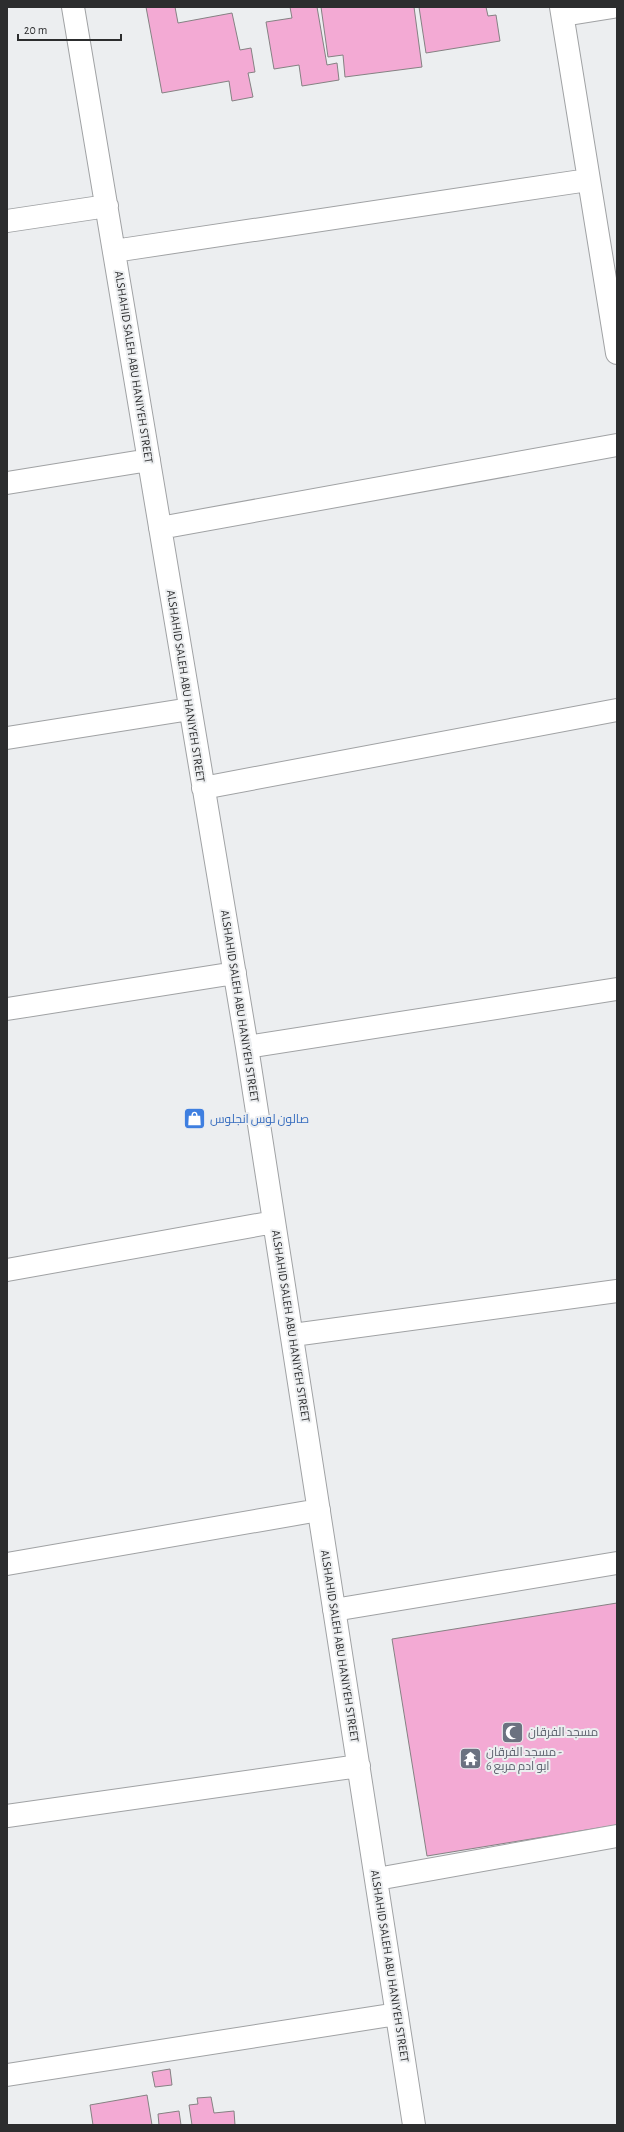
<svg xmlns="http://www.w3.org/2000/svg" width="624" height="2132" font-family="'Alegreya Sans',Cairo,sans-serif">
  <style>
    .building { fill: #f3aad4; stroke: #858283 }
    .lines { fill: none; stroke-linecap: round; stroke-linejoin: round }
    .street-casing { stroke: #a0a2a4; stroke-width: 24 }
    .street { stroke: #fff; stroke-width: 22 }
    .labels { text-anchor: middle; stroke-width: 4; stroke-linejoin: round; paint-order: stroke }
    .street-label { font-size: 12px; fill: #2c2d2e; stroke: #eceef0 }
    .shop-label { font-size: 12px; fill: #366cbe; stroke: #eceef0; text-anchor: start }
    .worship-label { font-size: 12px; fill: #5b616d; stroke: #eceef0; text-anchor: start }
  </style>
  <rect width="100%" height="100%" fill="#eceef0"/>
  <!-- building -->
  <path class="building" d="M146 7H175L178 23 232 13 240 50 251 48 255 72 248 73 253 97 232 101 229 81 162 93Z
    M290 7H317L327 65 337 63 339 80 302 86 299 65 274 69 266 22 292 18Z
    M321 7H414L422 67 345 77 343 55 328 57Z
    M419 7H486L488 16 496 15 500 41 426 53Z
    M617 1603V1825L427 1856 392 1639Z
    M170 2069 172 2085 155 2087 152 2072Z
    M147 2095 152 2125H93L90 2105Z
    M211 2097 214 2113 234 2111 235 2125H192L189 2105 198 2104 197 2098Z
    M179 2111 181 2125H159L158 2114Z"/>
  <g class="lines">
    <defs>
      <path id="street" d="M73 7 247 1047 414 2125
        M561 7 617 353
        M563 15 613 7
        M7 221 107 206
        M114 251 588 180
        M7 483 149 460
        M160 528 617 445
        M7 738 190 709
        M203 788 617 710
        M7 1009 235 973
        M247 1047 617 989
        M7 1270 274 1222
        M293 1335 617 1291
        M7 1564 319 1510
        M334 1610 617 1563
        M7 1816 359 1766
        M377 1879 617 1836
        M7 2075 397 2014"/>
    </defs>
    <!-- street casing -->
    <use href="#street" class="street-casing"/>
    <!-- street -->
    <use href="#street" class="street"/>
  </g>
  <!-- icons -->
  <defs>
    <symbol id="shop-square" viewBox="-11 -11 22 22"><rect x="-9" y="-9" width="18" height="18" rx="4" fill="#3f7fe0" stroke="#eceef0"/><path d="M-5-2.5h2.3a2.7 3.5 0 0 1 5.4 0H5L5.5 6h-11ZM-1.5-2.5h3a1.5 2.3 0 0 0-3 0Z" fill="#fff"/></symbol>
    <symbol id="mosque-square" viewBox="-11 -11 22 22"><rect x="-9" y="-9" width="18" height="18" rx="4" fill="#6b7280" stroke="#eceef0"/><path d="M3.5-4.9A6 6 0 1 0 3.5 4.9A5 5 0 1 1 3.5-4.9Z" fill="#fff"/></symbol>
    <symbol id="temple-square" viewBox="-11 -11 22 22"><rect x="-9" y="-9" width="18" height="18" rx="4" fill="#6b7280" stroke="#eceef0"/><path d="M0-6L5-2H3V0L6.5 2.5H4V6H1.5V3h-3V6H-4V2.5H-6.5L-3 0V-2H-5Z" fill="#fff"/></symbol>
  </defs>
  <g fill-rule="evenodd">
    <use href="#shop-square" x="182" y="1106" width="25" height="25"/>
    <use href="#mosque-square" x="500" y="1720" width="25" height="25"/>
    <use href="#temple-square" x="458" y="1746" width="25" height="25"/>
  </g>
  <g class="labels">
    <!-- street labels -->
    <g class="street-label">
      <text transform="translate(134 367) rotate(81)" y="4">ALSHAHID SALEH ABU HANIYEH STREET</text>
      <text transform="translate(186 686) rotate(81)" y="4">ALSHAHID SALEH ABU HANIYEH STREET</text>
      <text transform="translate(240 1006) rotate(81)" y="4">ALSHAHID SALEH ABU HANIYEH STREET</text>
      <text transform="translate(291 1326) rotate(81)" y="4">ALSHAHID SALEH ABU HANIYEH STREET</text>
      <text transform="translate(340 1646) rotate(81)" y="4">ALSHAHID SALEH ABU HANIYEH STREET</text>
      <text transform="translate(390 1966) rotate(81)" y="4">ALSHAHID SALEH ABU HANIYEH STREET</text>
    </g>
    <!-- shop labels -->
    <g class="shop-label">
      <text x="210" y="1123">صالون لوس انجلوس</text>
    </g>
    <!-- worship labels -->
    <g class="worship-label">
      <text x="528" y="1736">مسجد الفرقان</text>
      <text x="486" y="1756">مسجد الفرقان -<tspan x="486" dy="14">ابو ادم مربع 6</tspan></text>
    </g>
  </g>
  <!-- border -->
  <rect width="624" height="2132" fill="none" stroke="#2c2d2e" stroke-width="16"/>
  <!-- scale -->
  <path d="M18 34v6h103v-6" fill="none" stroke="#2c2d2e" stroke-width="2"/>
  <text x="24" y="34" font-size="12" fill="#2c2d2e" stroke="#eceef0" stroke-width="3" paint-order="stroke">20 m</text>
</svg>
